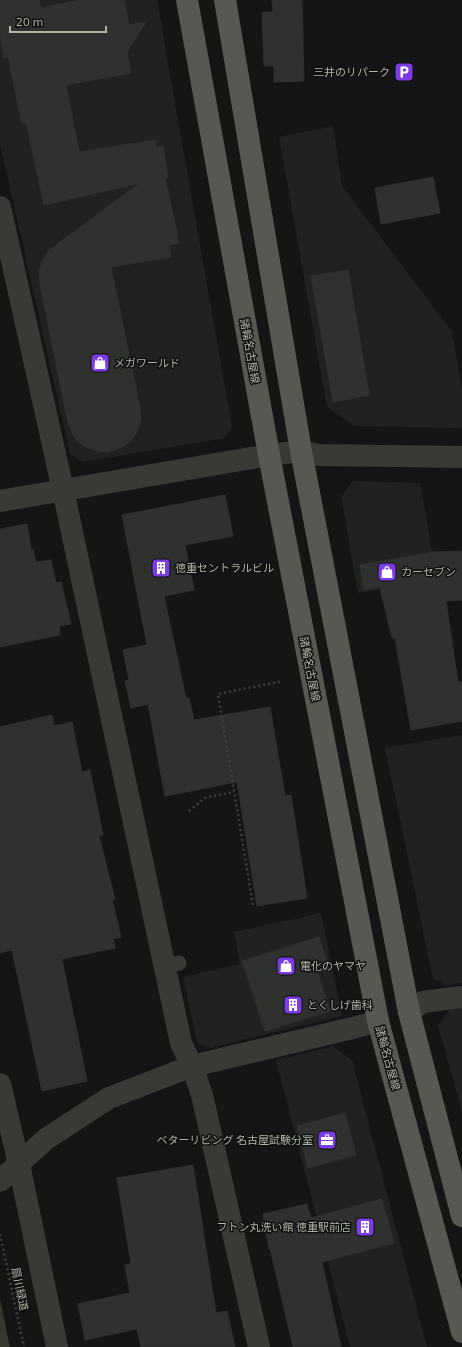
<svg xmlns="http://www.w3.org/2000/svg" width="462" height="1347" font-family="'Exo 2','Noto Sans JP',sans-serif">
  <style>
    .built { fill: #202220 }
    .water { fill: #36382b }
    .building { fill: #2f312f; stroke: #2f312e }
    .lines { fill: none; stroke-linecap: round; stroke-linejoin: round }
    .path { stroke: #3e413b; stroke-width: 2.5; stroke-dasharray: 2 3; stroke-linecap: butt }
    .service { stroke: #373a35; stroke-width: 15 }
    .minor { stroke: #373a35; stroke-width: 22 }
    .tertiary { stroke: #373a35; stroke-width: 22 }
    .primary { stroke: #555951; stroke-width: 22 }
    .labels { text-anchor: middle; stroke-width: 3; stroke-linejoin: round; paint-order: stroke }
    .poi-label { font-size: 11px; fill: #afb5a6; stroke: #0f100f; text-anchor: start }
    .street-label { font-size: 11px; fill: #afb5a6; stroke: #0f100f }
  </style>
  <rect width="100%" height="100%" fill="#141514"/>
  <!-- built -->
  <path class="built" d="M0 0H157L232 427 225 438 82 462 70 454 0 144Z
    M333 126 342 186 452 332 462 390V428L355 426 327 407 279 137Z
    M353 481 420 483 437 578 358 593 341 497Z
    M462 735V983L447 985 433 979 385 748Z
    M321 913 342 1016 210 1048 197 1042 183 977 240 964 234 932Z
    M462 1008V1111L438 1026 450 1009Z
    M333 1046 352 1060 427 1347H350L276 1060Z"/>
  <!-- water -->
  <path class="water" d="M0 1299 10 1347H0Z"/>
  <!-- building -->
  <path class="building" d="M0 0H39L41 8 79 0H124L129 25 146 22 127 52 131 73 66 85 79 152 155 140 156 147 163 146 168 177H165L179 243 169 245 171 257 111 267 140 408 141 420 137 432 130 442 120 448 108 452 98 451 88 448 78 442 72 433 68 423 40 284 39 272 42 261 49 250 140 183 44 205 26 122 22 123 8 57 4 58 0 34Z
    M272 0H302L304 81 274 82V66H264L262 12H273Z
    M433 177 440 213 381 224 375 188Z
    M348 270 369 395 333 402 311 276Z
    M225 495 233 536 185 545 194 590 164 596 186 698H189L194 720 270 707 285 796 291 795 307 898 257 906 237 782 165 796 148 704 131 708 125 681 129 680 123 650 147 645 122 515Z
    M27 524 31 550 33 549 36 562 51 560 56 583 61 582 71 624 59 626 60 635 0 647V529Z
    M462 551V600L446 601 458 682H462V721L411 730 395 638H392L380 587 364 590 360 565 434 552Z
    M52 715 54 726 72 722 82 772 90 770 103 835 99 836 115 899 112 900 121 937 113 939 115 948 62 959 87 1081 42 1091 12 950 0 953V727Z
    M319 937 329 970 318 973 330 1011 265 1031 242 961Z
    M345 1113 356 1155 308 1168 297 1126Z
    M193 1165 216 1313 227 1311 235 1347H141L137 1329 85 1340 78 1304 130 1293 125 1265 131 1264 117 1178Z
    M382 1199 394 1243 322 1262 341 1347H293L270 1248 269 1249 263 1214 307 1204 311 1218Z"/>
  <g class="lines">
    <!-- path -->
    <path class="path" d="M189 811 205 798 234 792
      M253 905 218 694 283 681
      M0 1234 24 1347"/>
    <!-- service -->
    <path class="service" d="M165 967 179 963"/>
    <!-- minor -->
    <path class="minor" d="M0 207 63 490 181 1043 192 1066 202 1095 259 1347
      M409 1012 423 1002 462 997
      M0 1084 19 1164 57 1347
      M0 1181 46 1139 109 1098 192 1066 353 1028 378 1021"/>
    <!-- tertiary -->
    <path class="tertiary" d="M0 501 269 455 301 451 319 455 462 457"/>
    <!-- primary -->
    <path class="primary" d="M187 0 269 455 378 1021 462 1332
      M225 0 301 451 409 1012 462 1216"/>
  </g>
  <!-- icons -->
  <defs>
    <symbol id="parking-square" viewBox="-11 -11 22 22"><rect x="-9" y="-9" width="18" height="18" rx="4" fill="#7b3ce5" stroke="#0f100f"/><path d="M-3.5-5.5H1a3.5 3.5 0 0 1 0 7H-1V5.5H-3.5ZM-1-3.4V-.6H.8a1.4 1.4 0 0 0 0-2.8Z" fill="#fff"/></symbol>
    <symbol id="shop-square" viewBox="-11 -11 22 22"><rect x="-9" y="-9" width="18" height="18" rx="4" fill="#7b3ce5" stroke="#0f100f"/><path d="M-5-2.5h2.3a2.7 3.5 0 0 1 5.4 0H5L5.5 6h-11ZM-1.5-2.5h3a1.5 2.3 0 0 0-3 0Z" fill="#fff"/></symbol>
    <symbol id="building-square" viewBox="-11 -11 22 22"><rect x="-9" y="-9" width="18" height="18" rx="4" fill="#7b3ce5" stroke="#0f100f"/><path d="M-4-6H4V6H1V3H-1V6H-4ZM-2.5-4.3h1.7v1.8h-1.7ZM.8-4.3h1.7v1.8H.8ZM-2.5-1h1.7V.8h-1.7ZM.8-1h1.7V.8H.8Z" fill="#fff"/></symbol>
    <symbol id="office-square" viewBox="-11 -11 22 22"><rect x="-9" y="-9" width="18" height="18" rx="4" fill="#7b3ce5" stroke="#0f100f"/><path d="M-6-3h4V-5.5h4V-3h4V5H-6ZM-1-4.5V-3h2v-1.5ZM-6 0V1H6V0Z" fill="#fff"/></symbol>
  </defs>
  <g fill-rule="evenodd">
    <use href="#parking-square" x="393" y="61" width="22" height="22"/>
    <use href="#shop-square" x="89" y="352" width="22" height="22"/>
    <use href="#building-square" x="150" y="557" width="22" height="22"/>
    <use href="#shop-square" x="376" y="561" width="22" height="22"/>
    <use href="#shop-square" x="275" y="955" width="22" height="22"/>
    <use href="#building-square" x="282" y="994" width="22" height="22"/>
    <use href="#office-square" x="316" y="1129" width="22" height="22"/>
    <use href="#building-square" x="354" y="1216" width="22" height="22"/>
  </g>
  <g class="labels">
    <!-- poi labels -->
    <g class="poi-label">
      <text x="390" y="76" text-anchor="end">三井のリパーク</text>
      <text x="114" y="367">メガワールド</text>
      <text x="175" y="572">徳重セントラルビル</text>
      <text x="401" y="576">カーセブン</text>
      <text x="300" y="970">電化のヤマヤ</text>
      <text x="307" y="1009">とくしげ歯科</text>
      <text x="313" y="1144" text-anchor="end">ベターリビング 名古屋試験分室</text>
      <text x="351" y="1231" text-anchor="end">フトン丸洗い館 徳重駅前店</text>
    </g>
    <!-- street labels -->
    <g class="street-label">
      <text transform="translate(250 351) rotate(80)" y="4">諸輪名古屋線</text>
      <text transform="translate(310 669) rotate(79)" y="4">諸輪名古屋線</text>
      <text transform="translate(388 1058) rotate(75)" y="4">諸輪名古屋線</text>
      <text transform="translate(20 1289) rotate(78)" y="4">扇川緑道</text>
    </g>
  </g>
  <!-- scale -->
  <path d="M10 26v6h96v-6" fill="none" stroke="#afb5a6" stroke-width="2"/>
  <text x="16" y="26" font-size="12" fill="#afb5a6" stroke="#0f100f" stroke-width="3" paint-order="stroke">20 m</text>
</svg>
